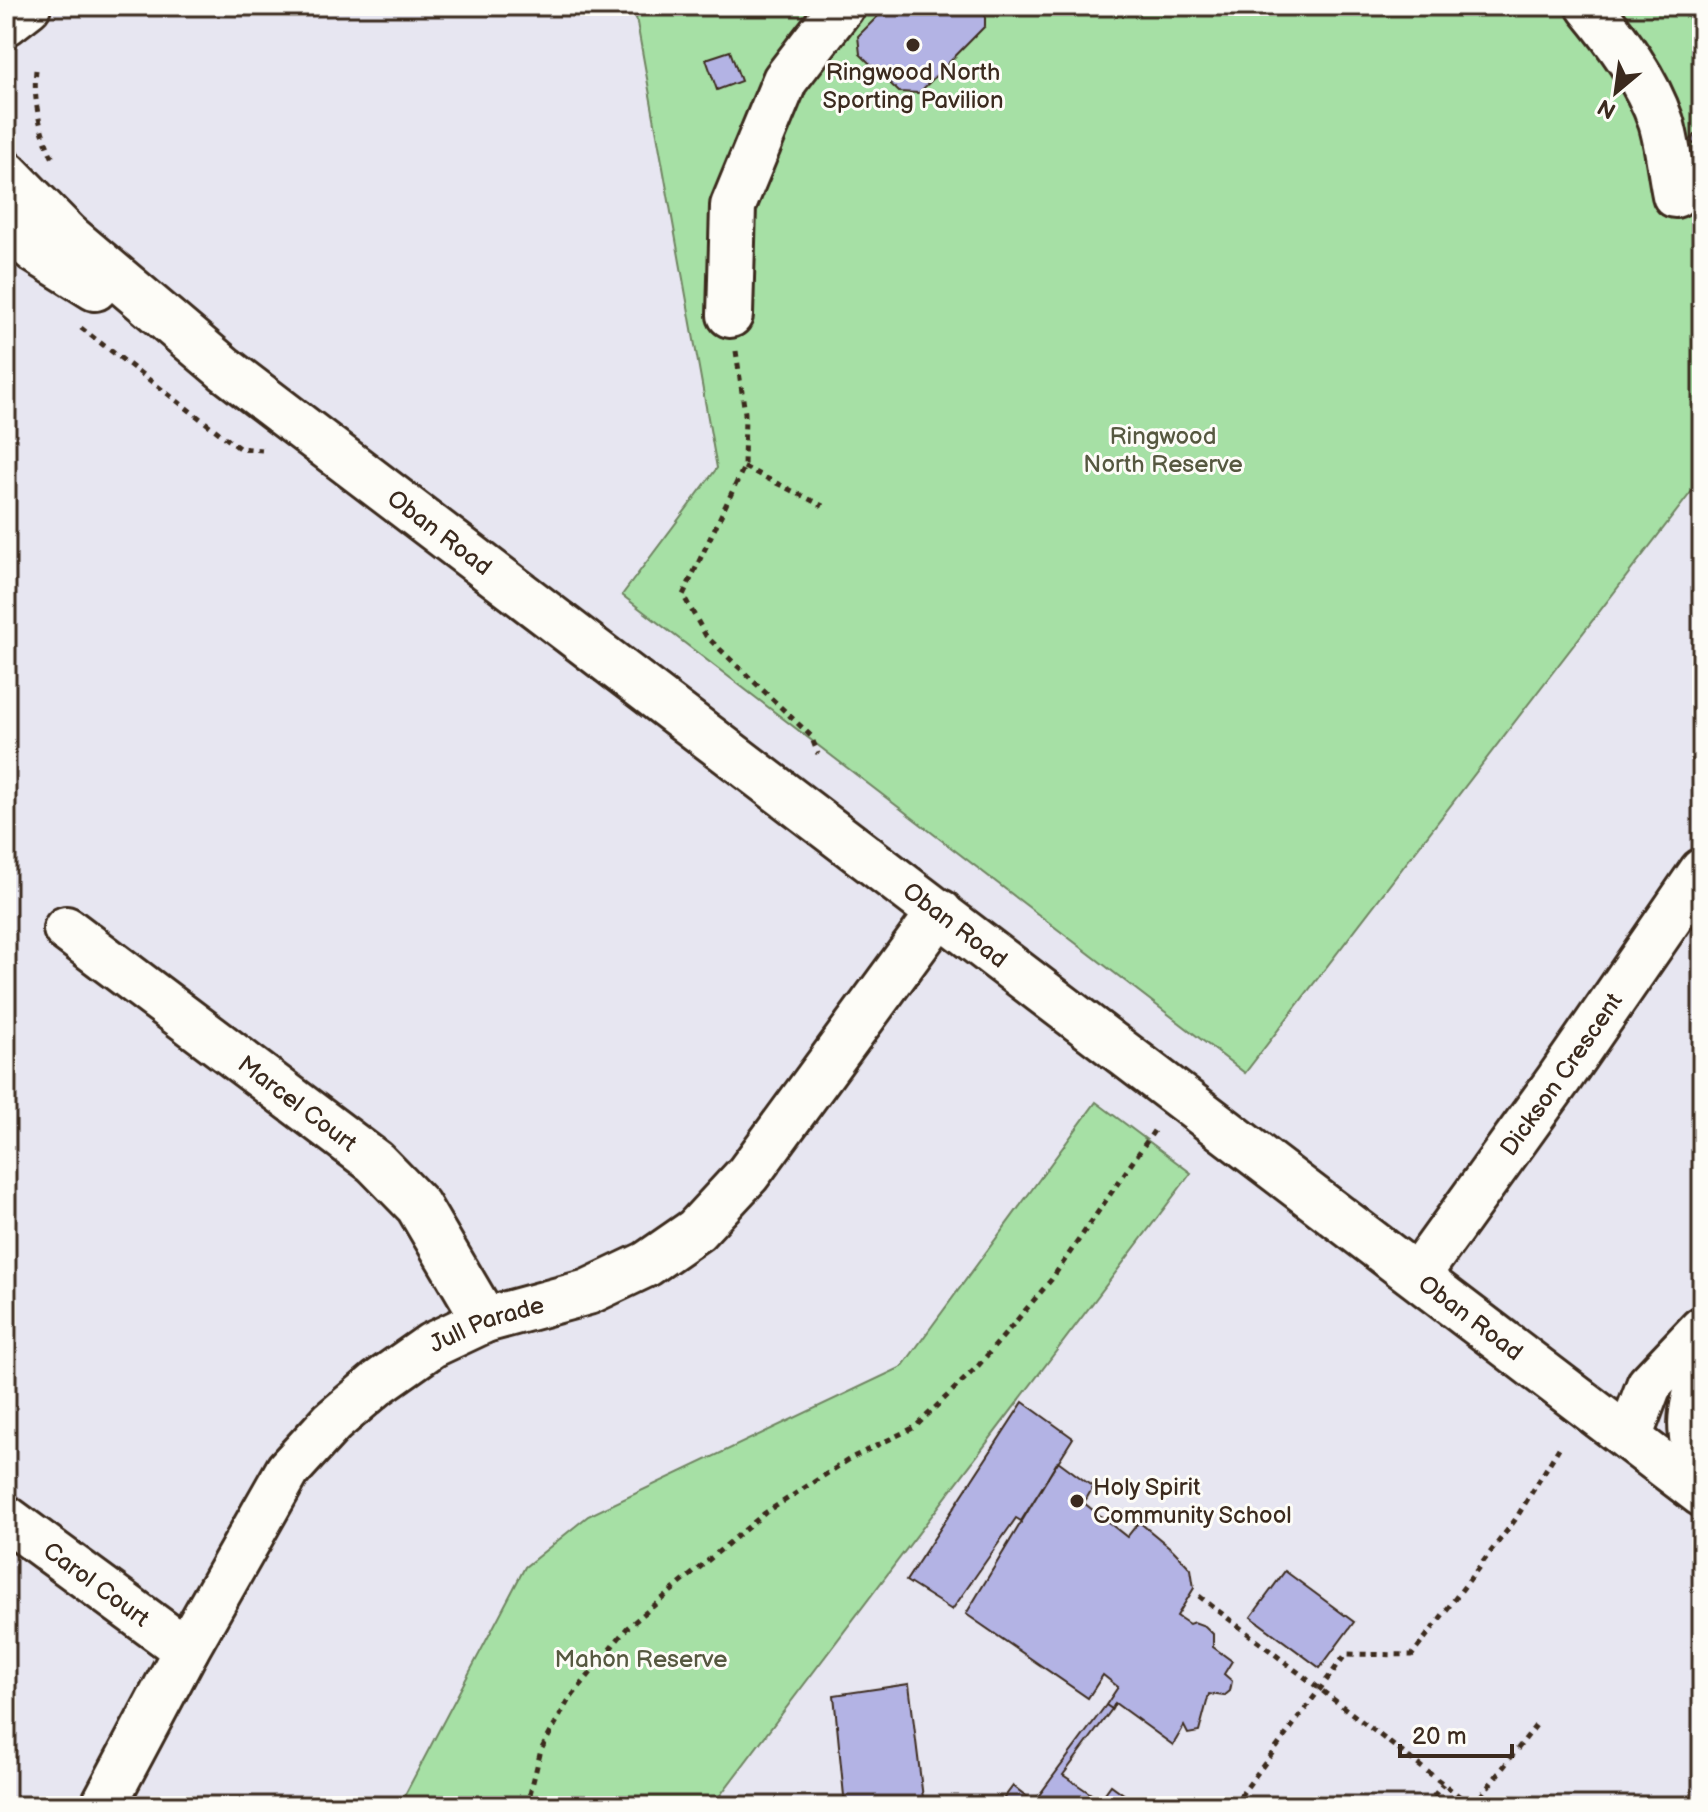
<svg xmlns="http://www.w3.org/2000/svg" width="1708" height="1812" font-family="'Balsamiq Sans',sans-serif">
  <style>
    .green { fill: #a6e0a5; stroke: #708562; stroke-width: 2 }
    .building { fill: #b3b3e4; stroke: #3b2a1e; stroke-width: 2 }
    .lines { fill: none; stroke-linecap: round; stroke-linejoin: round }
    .minor-casing { stroke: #3b2a1e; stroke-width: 50 }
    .major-casing { stroke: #3b2a1e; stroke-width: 50 }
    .path { stroke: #3b2a1e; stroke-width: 5; stroke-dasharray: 6 6; stroke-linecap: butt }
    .minor { stroke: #fdfcf7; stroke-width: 44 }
    .major { stroke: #fdfcf7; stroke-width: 44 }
    .poi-dot { fill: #3b2a1e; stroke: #fdfcf7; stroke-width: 3 }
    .labels { text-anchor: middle; stroke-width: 6; stroke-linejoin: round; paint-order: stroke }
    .poi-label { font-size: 24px; fill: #3b2a1e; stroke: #fdfcf7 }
    .park-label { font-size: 24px; fill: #565840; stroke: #fdfcf7 }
    .street-label { font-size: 24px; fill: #3b2a1e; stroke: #fdfcf7 }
  </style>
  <rect width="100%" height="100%" fill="#e7e6f1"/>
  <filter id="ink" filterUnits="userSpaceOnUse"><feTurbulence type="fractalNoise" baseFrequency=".0125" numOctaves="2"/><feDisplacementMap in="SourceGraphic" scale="16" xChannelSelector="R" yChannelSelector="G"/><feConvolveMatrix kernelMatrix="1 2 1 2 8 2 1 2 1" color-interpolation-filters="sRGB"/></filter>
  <g filter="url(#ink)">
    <!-- green -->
    <path class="green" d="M634 6H1673L1702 28V478L1245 1073 622 595 717 468Z
      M1096 1102 1191 1173 712 1806H399L525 1567 588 1516 902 1367Z"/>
    <!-- building -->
    <path class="building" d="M888 6H985V26L919 93 899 92 860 54 858 36Z
      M730 51 741 81 717 90 706 59Z
      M1702 126V150L1690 141Z
      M1023 1402 1073 1438 1021 1521 1016 1518 952 1610 906 1581Z
      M1058 1461 1093 1487 1084 1503 1127 1537 1139 1522 1173 1550 1191 1569 1194 1588 1177 1616 1189 1624 1194 1622 1205 1626 1213 1634V1647L1232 1661 1224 1674 1232 1681 1230 1691 1224 1696 1209 1694 1199 1732 1188 1734 1184 1726 1173 1745 1115 1703 1112 1709 1106 1705 1118 1687 1103 1675 1088 1698 966 1614Z
      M1285 1571 1354 1622 1320 1668 1251 1617Z
      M909 1684 924 1806H845L834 1695Z
      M1106 1705 1112 1709 1063 1775 1100 1800 1111 1785 1140 1806H998L1013 1786 1034 1802Z"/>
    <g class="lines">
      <defs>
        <g id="minor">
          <path d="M1589 6C1617 40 1647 80 1661 122 1668 145 1670 171 1675 195"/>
          <path d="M730 315 733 206 785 80 842 6"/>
          <path id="s1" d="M66 929 375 1162 418 1206 485 1320"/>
          <path id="s2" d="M1417 1276 1559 1079 1702 871"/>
          <path d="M1702 1372C1689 1414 1686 1431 1702 1474"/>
          <path d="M1629 1438 1649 1385 1702 1329"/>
          <path id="s3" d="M6 1518 186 1650"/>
          <path id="s4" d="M103 1806 186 1650 288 1470 332 1422 378 1383 432 1345 485 1320 588 1292 647 1264 696 1230 748 1174 940 912"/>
        </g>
        <g id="major">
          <path d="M6 23 28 6"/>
          <path id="s5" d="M6 173 67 235 225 369 1702 1494"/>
          <path d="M6 226 36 251 95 288"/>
        </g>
      </defs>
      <!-- minor casing -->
      <use href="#minor" class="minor-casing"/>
      <!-- major casing -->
      <use href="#major" class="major-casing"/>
      <!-- path -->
      <path class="path" d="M36 70C33 102 40 132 54 161
        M1694 227 1702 240
        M81 328 239 448 262 450
        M736 351 745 413 744 467 683 595 706 636 811 736 818 754
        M744 467 823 506
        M1199 1596 1472 1806
        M527 1806 541 1750 568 1701 627 1628 765 1513 853 1457 915 1427 978 1366 1051 1280 1156 1128
        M1233 1806 1346 1654 1412 1655 1515 1520 1559 1448
        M1426 1806 1443 1784
        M1473 1806 1537 1724"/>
      <!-- minor -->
      <use href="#minor" class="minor"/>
      <!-- major -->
      <use href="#major" class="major"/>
    </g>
  </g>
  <!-- markers -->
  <g class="poi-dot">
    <circle cx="913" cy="45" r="8"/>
    <circle cx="1077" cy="1501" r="8"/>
  </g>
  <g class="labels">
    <!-- poi labels -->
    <g class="poi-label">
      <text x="913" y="80">Ringwood North<tspan x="913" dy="28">Sporting Pavilion</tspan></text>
      <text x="1093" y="1495" text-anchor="start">Holy Spirit<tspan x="1093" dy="28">Community School</tspan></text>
    </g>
    <!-- park labels -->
    <g class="park-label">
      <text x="1163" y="444">Ringwood<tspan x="1163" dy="28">North Reserve</tspan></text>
      <text x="641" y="1667">Mahon Reserve</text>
    </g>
    <!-- street labels -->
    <g class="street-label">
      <text dy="8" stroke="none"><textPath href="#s5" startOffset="564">Oban Road</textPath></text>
      <text dy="8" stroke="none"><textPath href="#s5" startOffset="1212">Oban Road</textPath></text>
      <text dy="8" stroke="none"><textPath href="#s2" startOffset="248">Dickson Crescent</textPath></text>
      <text dy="8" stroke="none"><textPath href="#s1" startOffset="290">Marcel Court</textPath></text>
      <text dy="8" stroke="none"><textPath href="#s5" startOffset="1860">Oban Road</textPath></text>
      <text dy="8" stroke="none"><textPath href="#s4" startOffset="634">Jull Parade</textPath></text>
      <text dy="8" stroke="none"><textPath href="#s3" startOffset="112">Carol Court</textPath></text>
    </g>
  </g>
  <!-- margin -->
  <rect width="1708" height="1812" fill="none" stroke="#fdfcf7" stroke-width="32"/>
  <rect x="16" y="16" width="1676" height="1780" fill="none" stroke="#3b2a1e" stroke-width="3" filter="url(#ink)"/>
  <!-- north arrow -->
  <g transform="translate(1616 92) rotate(209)" stroke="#fdfcf7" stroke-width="6" paint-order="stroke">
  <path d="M0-6L14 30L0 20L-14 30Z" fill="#3b2a1e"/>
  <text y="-12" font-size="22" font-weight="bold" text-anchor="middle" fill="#3b2a1e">N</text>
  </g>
  <!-- scale -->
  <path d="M1400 1744v12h112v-12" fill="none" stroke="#3b2a1e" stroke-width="4"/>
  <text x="1412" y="1744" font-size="24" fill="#3b2a1e" stroke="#fdfcf7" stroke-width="6" paint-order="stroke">20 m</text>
</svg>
